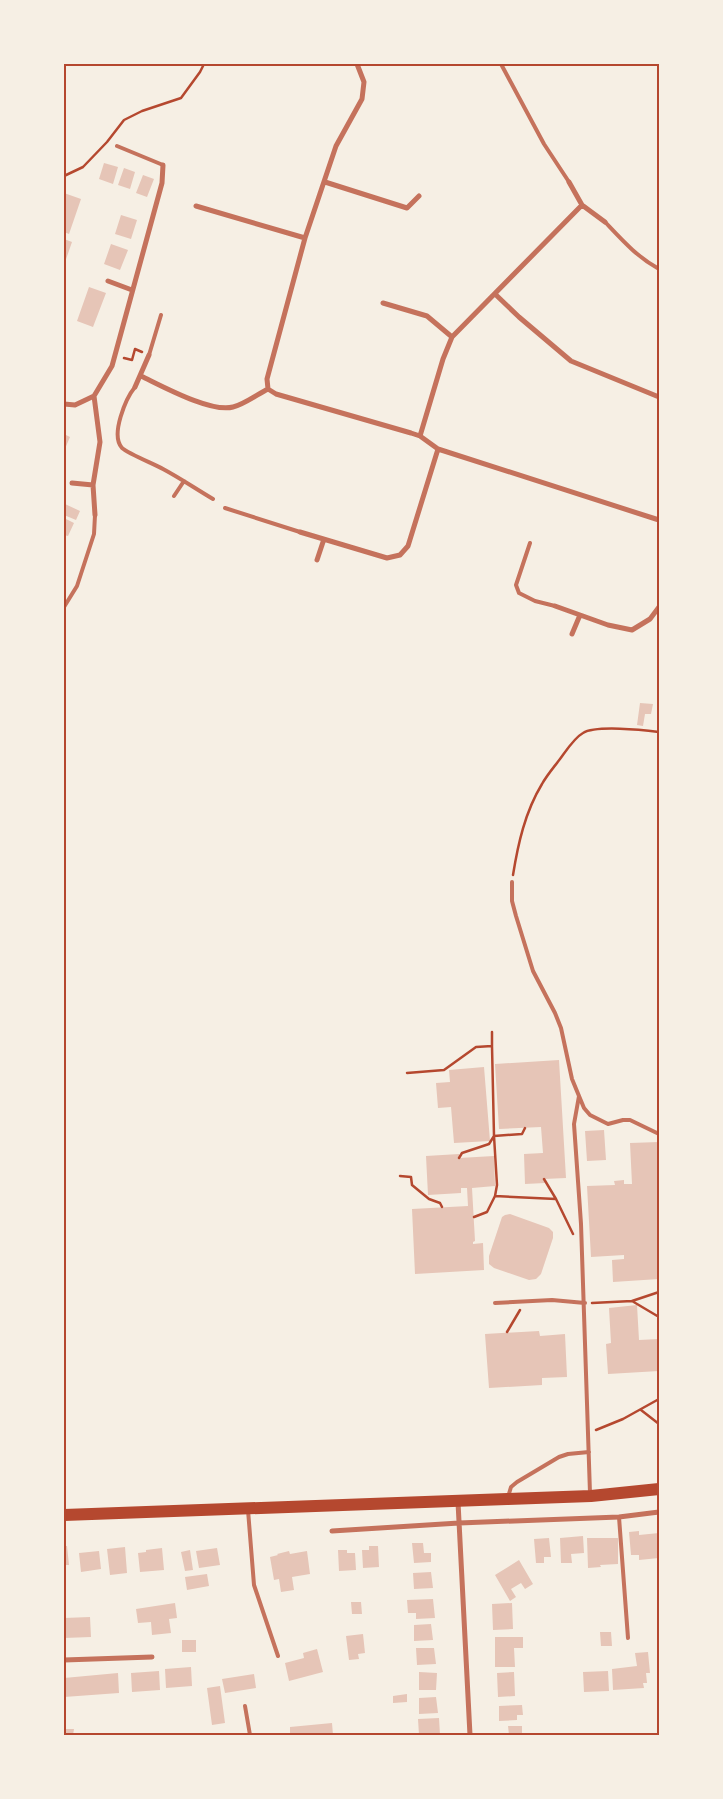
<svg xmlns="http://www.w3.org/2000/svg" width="723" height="1799" font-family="'PT Serif',serif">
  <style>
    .building { fill: #e6c5b7 }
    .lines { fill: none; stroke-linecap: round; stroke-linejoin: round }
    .path { stroke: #b5482f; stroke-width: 2.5 }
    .service { stroke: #c5725c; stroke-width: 4 }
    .minor { stroke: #c5725c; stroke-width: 5 }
    .primary { stroke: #b5482f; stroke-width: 12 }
    .neatline { fill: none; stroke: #b5482f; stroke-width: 2 }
  </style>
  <rect width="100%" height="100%" fill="#f6efe4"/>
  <!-- building -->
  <path class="building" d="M104 163 118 167 113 184 99 179Z
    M124 168 135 172 130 189 118 185Z
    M143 175 154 179 147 197 136 193Z
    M64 193 81 199 69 234 64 232Z
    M121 215 137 220 131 239 115 234Z
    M64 239 72 242 64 265Z
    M111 244 128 250 120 270 104 264Z
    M89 287 106 293 93 327 77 321Z
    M64 434 70 437 64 451Z
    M65 504 80 511 76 520 64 515Z
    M64 518 74 523 68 536 64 535Z
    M640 703 653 704 651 714H645L643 726 637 725Z
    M559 1060 566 1178 544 1179 545 1183 525 1184 524 1154 543 1153 541 1127 499 1129 495 1064Z
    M484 1067 490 1141 454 1143 451 1107 438 1108 436 1083 450 1082 449 1070Z
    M604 1130 606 1160 587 1161 585 1131Z
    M659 1142V1279L613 1282 612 1260 624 1259V1255L591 1257 587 1186 615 1185 614 1181 624 1180V1184H632L630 1143Z
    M459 1154V1158L494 1156 495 1186 472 1188 475 1241 473 1242V1244L483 1243 484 1270 415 1274 412 1209 468 1206 467 1188H461V1193L428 1195 426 1156Z
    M510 1214 549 1228 553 1232V1238L541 1274 536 1279 529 1280 494 1268 489 1264V1256L502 1217 505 1215Z
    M637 1305 639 1340 659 1339V1371L608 1374 606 1344 611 1343 609 1308Z
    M539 1331 540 1336 565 1334 567 1377 542 1378V1385L489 1388 485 1334Z
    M639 1531V1535L659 1533V1558L639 1560V1555H631L629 1532Z
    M583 1536 584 1553 571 1554 572 1563H561L560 1538Z
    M549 1538 551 1557H544V1563H536L534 1539Z
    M587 1538H618V1564L600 1565 601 1567 588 1568Z
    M412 1543H423L424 1553H431V1562L414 1563Z
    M64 1546H67L69 1565H64Z
    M369 1546H378L379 1567 363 1568 362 1550H369Z
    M125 1547 127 1573 110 1575 107 1549Z
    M162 1548 164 1570 140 1572 138 1553 146 1552V1550Z
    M217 1548 220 1565 199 1568 196 1551Z
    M190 1550 193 1570 185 1571 181 1552Z
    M338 1550H347V1553H355L356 1570 339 1571Z
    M99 1551 101 1569 81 1572 79 1553Z
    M289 1551 290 1554 307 1551 310 1574 292 1577 294 1590 281 1592 279 1579 274 1580 270 1557 278 1555 277 1554Z
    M519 1560 533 1584 525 1589 521 1583 511 1589 516 1597 510 1601 495 1575Z
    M431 1572 433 1588 414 1589 413 1573Z
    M207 1574 209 1586 187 1590 185 1577Z
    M433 1599 435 1618 416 1619V1613H408L407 1600Z
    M351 1602H361L362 1614H352Z
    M175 1603 177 1618 169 1619 171 1633 152 1635 151 1622 138 1623 136 1609Z
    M512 1603 513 1629 493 1630 492 1604Z
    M90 1617 91 1637 64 1638V1618Z
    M431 1624 433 1640 414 1641V1625Z
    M600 1632H611L612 1646H601Z
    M363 1634 365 1653 358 1654 359 1659 349 1660 346 1636Z
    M495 1637H523V1648H514L515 1667H495Z
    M182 1640H196V1652H182Z
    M416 1648H434L436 1664 417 1665Z
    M317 1649 323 1672 289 1681 285 1663 304 1658 303 1653Z
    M648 1652 650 1673H646L647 1683H643L644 1688 613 1690 612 1669 637 1666 635 1653Z
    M191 1667 192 1686 166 1688 165 1669Z
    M159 1671 160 1690 132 1692 131 1673Z
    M608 1671 609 1691 584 1692 583 1672Z
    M419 1672 437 1673 436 1690H419Z
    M514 1672 515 1696 498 1697 497 1673Z
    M118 1673 119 1693 64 1697V1678Z
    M254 1674 256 1688 225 1693 222 1679Z
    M220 1686 225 1723 212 1725 207 1688Z
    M407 1694V1702L393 1703V1696Z
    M436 1697 438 1713 419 1714V1698Z
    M522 1705 523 1715H517V1720L499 1721V1706Z
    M439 1718 440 1735H419L418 1719Z
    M332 1723 333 1735H290V1727Z
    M508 1726H522V1735H509Z
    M64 1729H74L73 1735H64Z"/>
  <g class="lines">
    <!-- path -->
    <path class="path" d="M64 176 83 167 107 142 124 120 142 111 181 98 200 72 204 64
      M124 358 132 360 135 349 142 352
      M513 875C518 844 525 812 542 784 547 775 554 767 560 759 566 751 574 738 583 733 596 725 643 730 659 732
      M492 1032V1046
      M407 1073 444 1070 476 1047 492 1046 494 1136 489 1144 462 1153 459 1158
      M400 1176 411 1177 412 1185 429 1199 440 1203 442 1207
      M544 1179 556 1199
      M495 1196 497 1185 494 1136 522 1134 525 1128
      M474 1217 487 1212 495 1196 556 1199 573 1234
      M632 1301 659 1292
      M592 1303 632 1301 659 1317
      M507 1332 520 1310
      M641 1410 659 1424
      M596 1430 623 1419 659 1399"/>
    <!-- service -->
    <path class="service" d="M501 64 544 144 569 182
      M117 146 163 165
      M605 222C622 240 637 257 659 269
      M149 355 161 315
      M135 387C126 398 110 435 122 448 129 454 154 464 163 469 180 478 196 489 213 499
      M174 496 184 481
      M225 508 300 532
      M530 543 516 585 519 593 535 601 555 606
      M64 607 77 586 94 534 95 515
      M512 882V901L516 916 533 971 555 1013 561 1028 572 1079 579 1096 584 1108 590 1115 608 1124 623 1120H630L659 1134
      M579 1096 574 1124 581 1224 590 1493
      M495 1303 552 1300 585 1303
      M508 1497 511 1487 517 1482 559 1457 568 1454 589 1452
      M248 1510 254 1585 278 1656
      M619 1517 628 1638
      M245 1706 250 1735"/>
    <!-- minor -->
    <path class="minor" d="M357 64 364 82 362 99 336 146 305 238 267 379 268 389 276 394 411 433 420 436 438 449 659 520
      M325 182 407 208 419 196
      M569 182 582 205 605 222
      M196 206 305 238
      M108 281 132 290
      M495 294 519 317 571 361 659 397
      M383 303 427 316 452 337
      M141 376C162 386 211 413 233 407 243 405 258 394 268 389
      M135 387 149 355
      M94 396 100 442 93 485 95 515
      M64 404 75 405 94 396 112 366 162 183 163 165
      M420 436 443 359 452 337 582 205
      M72 483 93 485
      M300 532 387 558 400 555 408 546 438 449
      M317 560 324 539
      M555 606 608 625 632 630 650 619 659 607
      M572 634 580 615
      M458 1502 470 1735
      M332 1531 459 1523 619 1517 659 1512
      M64 1660 152 1657"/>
    <!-- primary -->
    <path class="primary" d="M64 1515 507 1499 591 1496 659 1489"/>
  </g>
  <!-- border -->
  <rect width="723" height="1799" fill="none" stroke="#f6efe4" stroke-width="130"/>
  <rect x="65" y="65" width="593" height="1669" class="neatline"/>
</svg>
